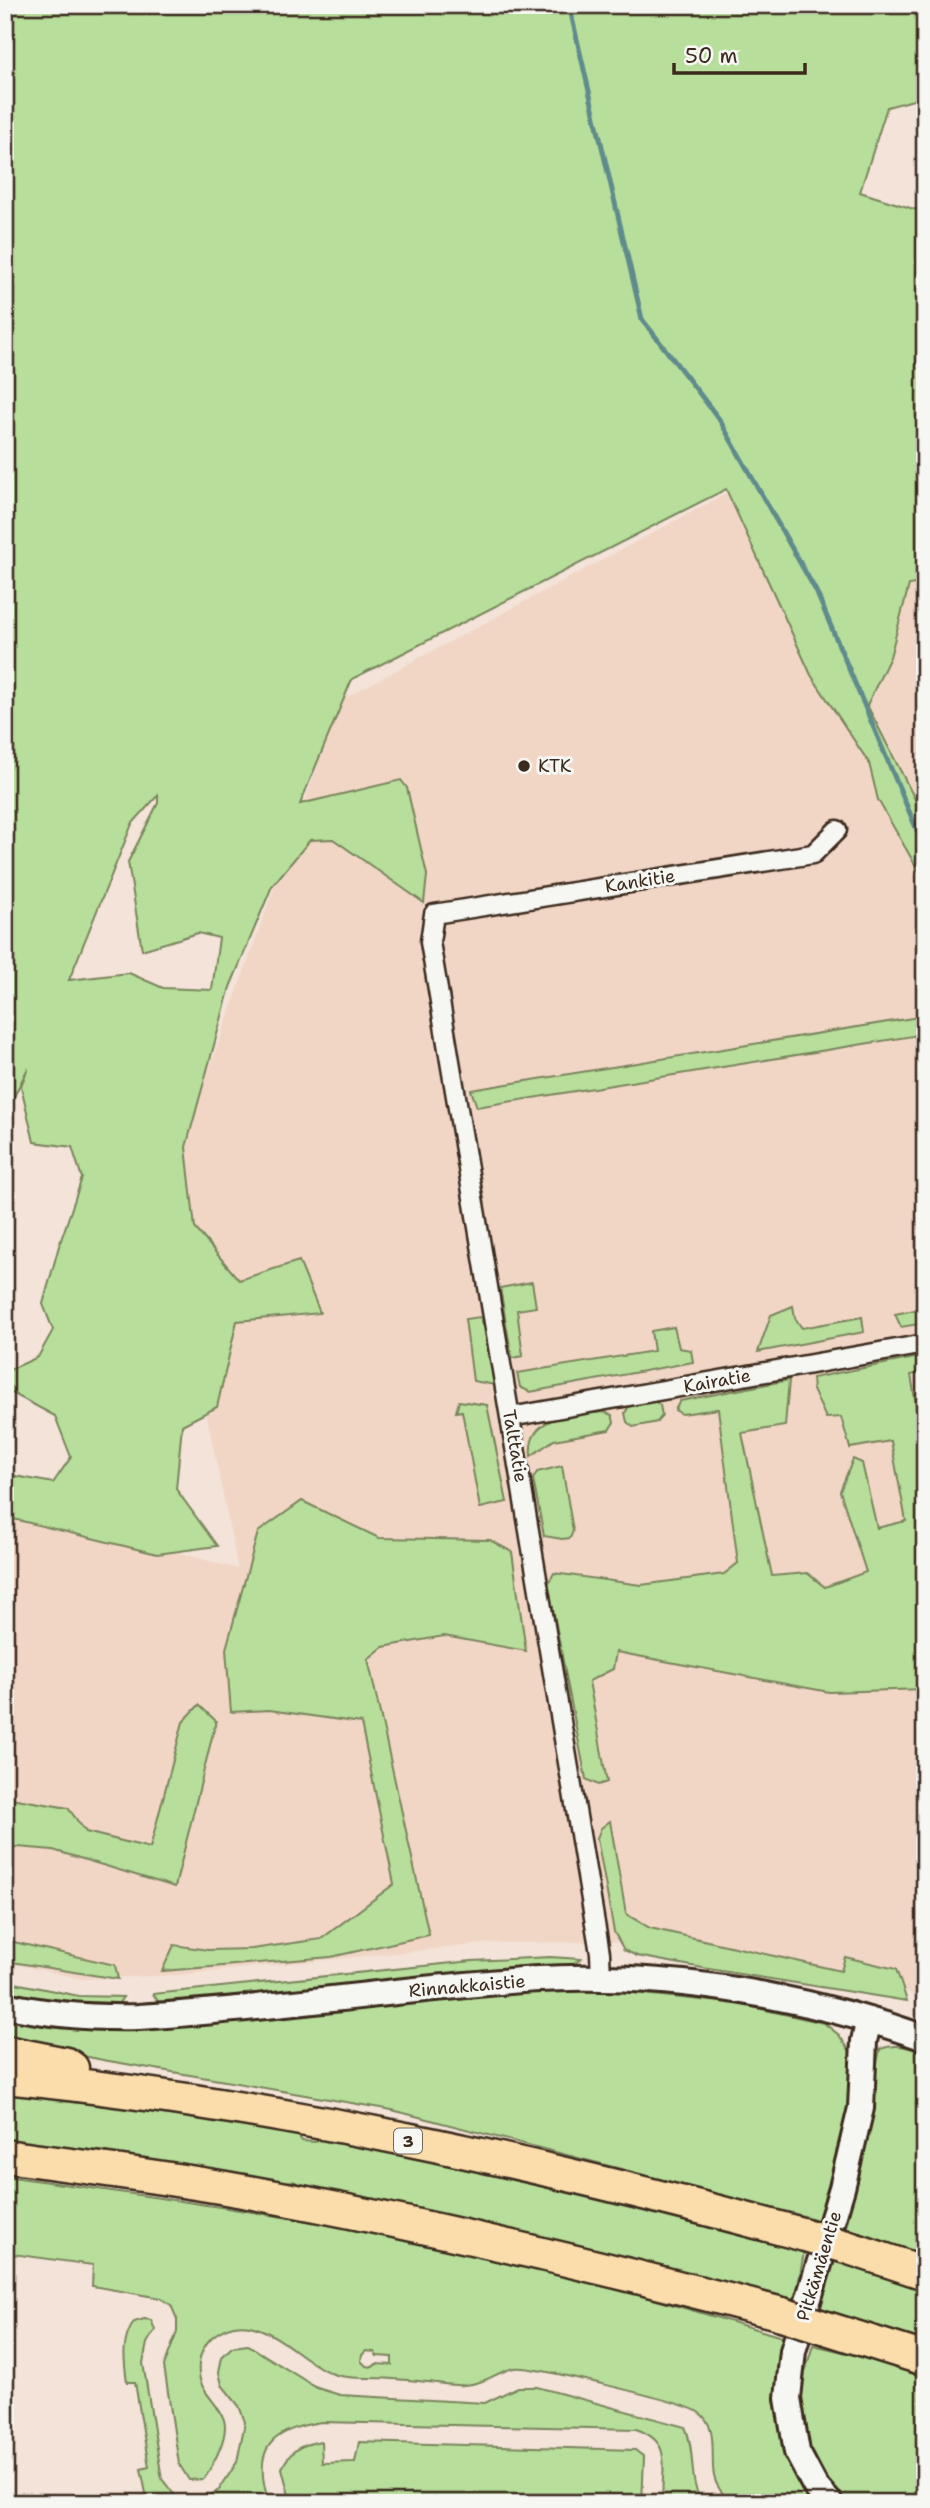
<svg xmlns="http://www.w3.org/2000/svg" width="930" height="2508" font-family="'Shantell Sans',sans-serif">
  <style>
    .built { fill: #f1d6c6 }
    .green { fill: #b7df9b; stroke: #79845c; stroke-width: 2; fill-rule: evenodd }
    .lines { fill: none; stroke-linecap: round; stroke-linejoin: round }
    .stream { stroke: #618b8c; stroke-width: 5 }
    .street-casing { stroke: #3b2a1e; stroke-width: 23 }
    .secondary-casing { stroke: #3b2a1e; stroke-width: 30 }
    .highway-casing { stroke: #3b2a1e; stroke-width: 37 }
    .street { stroke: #f6f6f2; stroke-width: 18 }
    .secondary { stroke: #f6f6f2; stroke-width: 24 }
    .highway { stroke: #faddab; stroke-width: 32 }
    .highway-bridge-casing { stroke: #3b2a1e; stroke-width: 37; stroke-linecap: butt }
    .highway-bridge { stroke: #faddab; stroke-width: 32 }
    .poi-dot { fill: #3b2a1e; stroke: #f6f6f2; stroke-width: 2.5 }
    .labels { text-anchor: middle; stroke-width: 6; stroke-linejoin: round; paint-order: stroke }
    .shield { fill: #f6f6f2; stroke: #73675e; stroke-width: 2 }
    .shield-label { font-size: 16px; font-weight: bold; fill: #3b2a1e }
    .poi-label { font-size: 18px; fill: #3b2a1e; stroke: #f6f6f2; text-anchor: start }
    .street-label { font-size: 18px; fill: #3b2a1e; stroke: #f6f6f2 }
  </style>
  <rect width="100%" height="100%" fill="#f3e3d8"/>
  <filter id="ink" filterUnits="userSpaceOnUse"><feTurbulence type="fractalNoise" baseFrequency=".0143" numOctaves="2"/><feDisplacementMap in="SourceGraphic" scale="14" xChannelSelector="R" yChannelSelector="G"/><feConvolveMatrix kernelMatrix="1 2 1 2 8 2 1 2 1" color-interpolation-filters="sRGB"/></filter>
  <g filter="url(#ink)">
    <!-- built -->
    <path class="built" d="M925 387V2000L887 1983 667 1941 494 1943 178 1975 82 1979 5 1962V1504L238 1569 163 1199 341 700Z"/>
    <!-- green -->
    <path class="green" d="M5 5H925V97L887 107 860 192 917 210 925 235V582L909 585 890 657 867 705 925 819V882L878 800 869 763 811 675 726 489 352 679 300 804 401 780 407 788 427 875 424 903 333 839 310 840 272 886 230 987 186 1147 195 1228 239 1280 299 1261 320 1313 237 1321 217 1407 182 1425 176 1489 217 1546 157 1554 5 1517V1468L10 1475 53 1483 71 1457 55 1416 10 1392 5 1382V1372L38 1357 53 1330 43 1304 59 1246 82 1178 72 1147 34 1142 21 1086 28 1068 5 1115ZM158 795V803L128 862 142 950 198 933 219 938 212 990 163 988 129 973 69 980 132 824Z
      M925 1016V1034L477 1107 471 1090Z
      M532 1282 536 1307 517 1310 523 1356 512 1358 500 1288Z
      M793 1306 795 1318 802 1328 862 1317 864 1332 758 1352 771 1315Z
      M925 1308V1323L901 1327 895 1314Z
      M480 1317 485 1329 495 1385 473 1381 465 1319Z
      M674 1327 679 1348 691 1350 693 1362 530 1392 520 1387 517 1373 654 1351 651 1331Z
      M925 1356V1372L911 1375 925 1459V1689L829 1692 616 1652 613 1669 589 1681 607 1782 598 1785 586 1779 548 1584 554 1573 641 1585 724 1574 738 1563 718 1409 682 1414 675 1410 680 1401 789 1380 785 1426 742 1433 772 1576 807 1573 825 1587 866 1572 840 1491 853 1459 862 1463 877 1528 906 1521 891 1441 850 1448 841 1417 826 1418 813 1390 812 1378Z
      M459 1401 487 1405 507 1502 480 1508 462 1411 456 1412Z
      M654 1401 660 1405 662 1416 657 1422 633 1427 627 1422 625 1413 629 1406Z
      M604 1412 612 1415 614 1422 609 1430 554 1440 531 1456C527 1413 573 1416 604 1412Z
      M562 1466 573 1531 570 1538 562 1539 544 1536 533 1479 537 1472Z
      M302 1501 379 1538 490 1540 512 1552 526 1651 444 1636 383 1647 368 1659 429 1935 331 1957 162 1971 174 1945 208 1950 252 1949 321 1939 394 1884 361 1723 269 1710 231 1712 226 1649 258 1532Z
      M199 1705 216 1721 175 1887 53 1850 18 1847 5 1852V1797L68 1808 86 1832 150 1848 183 1722Z
      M610 1821 626 1914 650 1928 841 1971 845 1957 896 1969 907 2001 703 1968 637 1956 624 1950 614 1932 597 1838 601 1828Z
      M5 1940 115 1965 118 1979 5 1961Z
      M550 1957 581 1959 569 1967 186 2004H160L153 1994 472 1961Z
      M5 1981 79 1996 123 1997 118 2004C80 2007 43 1999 5 1992Z
      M595 1989 739 2004 824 2023 839 2035 849 2050 855 2066 875 2073 880 2049C897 2043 908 2047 925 2053V2255L846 2228 852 2201 825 2194 819 2220 392 2110 103 2060 5 2040V2014Z
      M5 2089 296 2133 302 2141 315 2142 322 2137 548 2185 804 2252 795 2303 613 2255 305 2189C298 2180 291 2180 281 2183L5 2142Z
      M5 2176C161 2198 316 2219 470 2252 575 2275 679 2306 782 2337L783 2360 806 2369 813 2345 907 2367 925 2373V2503H731C724 2495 716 2487 714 2476 710 2456 719 2425 698 2412 684 2402 530 2365 514 2368 496 2372 485 2384 464 2385 453 2386 440 2383 428 2382 408 2380 389 2378 370 2378 358 2378 344 2378 333 2374 295 2360 255 2300 212 2337 204 2345 200 2353 199 2364 196 2392 217 2399 224 2420 229 2436 212 2466 204 2479L189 2480 179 2464 164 2366 177 2332V2319L171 2305 160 2298 92 2286 93 2265 5 2253ZM366 2351 374 2352 377 2356 392 2357V2365L376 2364 373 2367 366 2366 361 2361 362 2355Z
      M832 2260 925 2290V2344L819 2308Z
      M144 2319 151 2320 155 2330 147 2343 143 2363 162 2479 176 2497 190 2501 205 2498 219 2490 237 2462 245 2422 239 2406 222 2385 219 2372 222 2357 232 2347 248 2345 317 2388 340 2395 485 2403 518 2387H537L685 2427C696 2450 688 2485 703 2503H663C659 2472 677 2443 636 2429L321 2422C268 2430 252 2451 269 2503H148L141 2469 149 2467 135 2382H127C124 2360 121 2341 134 2322Z
      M321 2441 322 2463 355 2462 359 2442 635 2450 644 2457 642 2503H291L282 2468C291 2449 301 2445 321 2441Z"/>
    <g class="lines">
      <!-- stream -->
      <path class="stream" d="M569 5 642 319 719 419 816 591 925 849"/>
      <defs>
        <path id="street" d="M510 1417 925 1344
          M601 1978 600 1953 430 942 434 914 813 854 837 830"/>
        <path id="secondary" d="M5 2005C50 2015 93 2018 138 2017 237 2011 336 1998 434 1988 490 1983 547 1976 603 1978 711 1980 823 2002 925 2038
          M830 2503 815 2486 797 2452 788 2398 793 2351 842 2188 861 2108 864 2041 869 2020"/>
        <path id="highway" d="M5 2052 66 2064 72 2068
          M5 2077C275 2104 543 2164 805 2235
          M5 2156C77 2166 149 2175 220 2187 409 2220 596 2265 782 2314
          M843 2246 925 2273
          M823 2327 925 2359"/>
      </defs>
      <!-- street casing -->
      <use href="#street" class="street-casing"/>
      <!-- secondary casing -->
      <use href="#secondary" class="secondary-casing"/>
      <!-- highway casing -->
      <use href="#highway" class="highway-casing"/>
      <!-- street -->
      <use href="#street" class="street"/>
      <!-- secondary -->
      <use href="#secondary" class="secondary"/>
      <!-- highway -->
      <use href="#highway" class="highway"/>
      <defs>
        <path id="highway-bridge" d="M805 2235 843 2246
          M782 2314 823 2327"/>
      </defs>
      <!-- highway-bridge casing -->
      <use href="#highway-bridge" class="highway-bridge-casing"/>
      <!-- highway-bridge -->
      <use href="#highway-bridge" class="highway-bridge"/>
    </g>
  </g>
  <!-- markers -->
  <circle class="poi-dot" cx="524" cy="766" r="7"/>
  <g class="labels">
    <!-- shield labels -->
    <rect class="shield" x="394" y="2128.5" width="28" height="25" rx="5"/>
    <g class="shield-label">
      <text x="408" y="2147">3</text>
    </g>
    <!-- poi labels -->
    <g class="poi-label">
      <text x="538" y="772">KTK</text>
    </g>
    <!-- street labels -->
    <g class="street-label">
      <text transform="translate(640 881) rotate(-9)" y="6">Kankitie</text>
      <text transform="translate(717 1381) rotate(-10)" y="6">Kairatie</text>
      <text transform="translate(515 1446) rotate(80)" y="6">Talttatie</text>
      <text transform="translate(467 1986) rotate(-5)" y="6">Rinnakkaistie</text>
      <text transform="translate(819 2266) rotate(-73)" y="6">Pitkämäentie</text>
    </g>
  </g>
  <!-- margin -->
  <rect width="930" height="2508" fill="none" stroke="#f6f6f2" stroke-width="28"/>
  <rect x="14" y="14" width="902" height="2480" fill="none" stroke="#3b2a1e" stroke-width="2.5" filter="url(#ink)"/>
  <!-- scale -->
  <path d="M674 63v10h131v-10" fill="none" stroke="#3b2a1e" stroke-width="3.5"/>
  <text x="685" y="63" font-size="21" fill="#3b2a1e" stroke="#f6f6f2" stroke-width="5" paint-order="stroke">50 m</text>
</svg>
